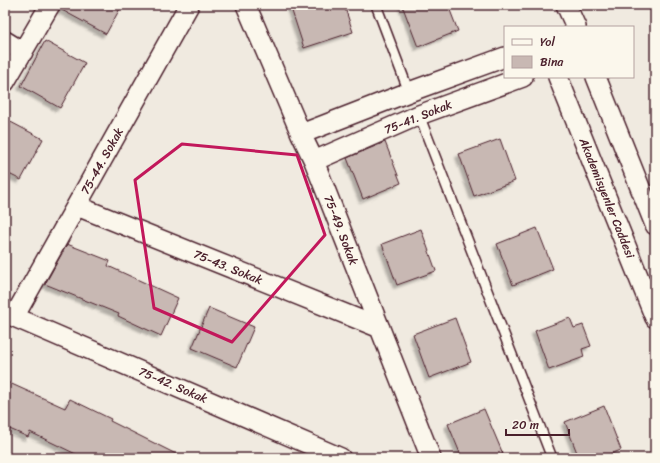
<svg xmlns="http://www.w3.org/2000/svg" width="660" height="463" font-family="Sriracha,sans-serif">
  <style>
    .building { fill: #c8b8b3; stroke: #4a1f2b; filter: url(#shadow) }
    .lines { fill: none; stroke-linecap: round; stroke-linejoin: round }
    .service-casing { stroke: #4a1f2b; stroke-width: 12 }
    .minor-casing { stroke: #4a1f2b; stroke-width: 22 }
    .service { stroke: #fbf7ec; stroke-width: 9 }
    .minor { stroke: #fbf7ec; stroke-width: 19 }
    .marked { fill: none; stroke: #c2185b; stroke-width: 3; stroke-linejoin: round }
    .labels { text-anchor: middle; stroke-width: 3.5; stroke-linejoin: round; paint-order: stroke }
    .street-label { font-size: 12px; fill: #4a1f2b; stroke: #fbf7ec }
  </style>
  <defs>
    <filter id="shadow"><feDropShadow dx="-3.5" dy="3.5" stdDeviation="1" flood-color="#0004"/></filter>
  </defs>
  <rect width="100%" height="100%" fill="#f0eae0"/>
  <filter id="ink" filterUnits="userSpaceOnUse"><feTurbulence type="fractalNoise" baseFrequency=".025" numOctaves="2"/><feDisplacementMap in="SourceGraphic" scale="8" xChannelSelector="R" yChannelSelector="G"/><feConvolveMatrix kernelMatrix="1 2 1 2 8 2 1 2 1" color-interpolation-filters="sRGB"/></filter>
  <g filter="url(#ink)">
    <!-- building -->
    <path class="building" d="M61 5H122L106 34 60 9Z
      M290 5H344L353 32 304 48Z
      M402 5H448L458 31 418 47Z
      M45 41 85 63 60 108 21 86Z
      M5 119 43 139 21 180 5 172Z
      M500 139 515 181 474 196 459 154Z
      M385 142 401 183 363 199 347 158Z
      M537 228 553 269 513 285 497 244Z
      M421 229 436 271 397 285 382 244Z
      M67 244 110 261 108 266 178 298 161 336 118 316 119 314 45 284Z
      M209 308 254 327 237 367 192 348Z
      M455 318 471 362 429 378 413 334Z
      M570 318 574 328 583 325 591 346 582 349 584 357 549 370 535 331Z
      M5 381 65 408 70 399 111 419 110 421 184 458H84L30 432 28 437 5 427Z
      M604 406 621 450 600 458H579L565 422Z
      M484 409 503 454 493 458H462L448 424Z"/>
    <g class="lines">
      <defs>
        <path id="service" d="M376 5 409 92
          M419 115 552 458"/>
        <path id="minor" d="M246 5 301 134 314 161 431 458
          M566 5 576 27
          M5 41 23 52
          M558 77 655 318
          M596 77 655 225
          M5 82 50 5
          M301 134 409 92 505 57
          M314 161 419 115 523 77
          M77 206 380 328
          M5 313 341 458
          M14 317 189 5"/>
      </defs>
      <!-- service casing -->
      <use href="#service" class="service-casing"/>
      <!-- minor casing -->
      <use href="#minor" class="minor-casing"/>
      <!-- service -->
      <use href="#service" class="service"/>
      <!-- minor -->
      <use href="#minor" class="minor"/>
    </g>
  </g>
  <!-- marked area -->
  <path class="marked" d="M182 144 297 155 325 235 232 342 154 308 135 180Z"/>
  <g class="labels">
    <!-- street labels -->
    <g class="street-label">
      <text transform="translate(418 117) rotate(-22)" y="4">75-41. Sokak</text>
      <text transform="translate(102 161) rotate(-61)" y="4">75-44. Sokak</text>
      <text transform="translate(607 198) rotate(68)" y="4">Akademisyenler Caddesi</text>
      <text transform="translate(341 230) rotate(69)" y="4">75-49. Sokak</text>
      <text transform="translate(228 267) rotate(22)" y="4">75-43. Sokak</text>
      <text transform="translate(173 385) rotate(23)" y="4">75-42. Sokak</text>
    </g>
  </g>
  <!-- margin -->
  <rect width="660" height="463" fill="none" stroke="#fbf7ec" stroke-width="20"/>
  <rect x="10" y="10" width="640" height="443" fill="none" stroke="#4a1f2b" stroke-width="1.5" filter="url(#ink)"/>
  <!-- legend -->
  <rect x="504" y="26" width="130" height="52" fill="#fbf7ec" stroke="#b4a19f"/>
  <rect x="512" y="39" width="20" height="6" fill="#fbf7ec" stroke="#b4a19f"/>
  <text x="540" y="46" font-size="12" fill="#4a1f2b">Yol</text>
  <rect x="512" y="56" width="20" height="12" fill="#c8b8b3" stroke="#b4a19f"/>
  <text x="540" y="66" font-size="12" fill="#4a1f2b">Bina</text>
  <!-- scale -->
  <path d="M506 429v6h63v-6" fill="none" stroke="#4a1f2b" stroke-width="2"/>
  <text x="512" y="429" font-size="12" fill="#4a1f2b" stroke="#fbf7ec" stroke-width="3" paint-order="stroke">20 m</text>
</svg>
